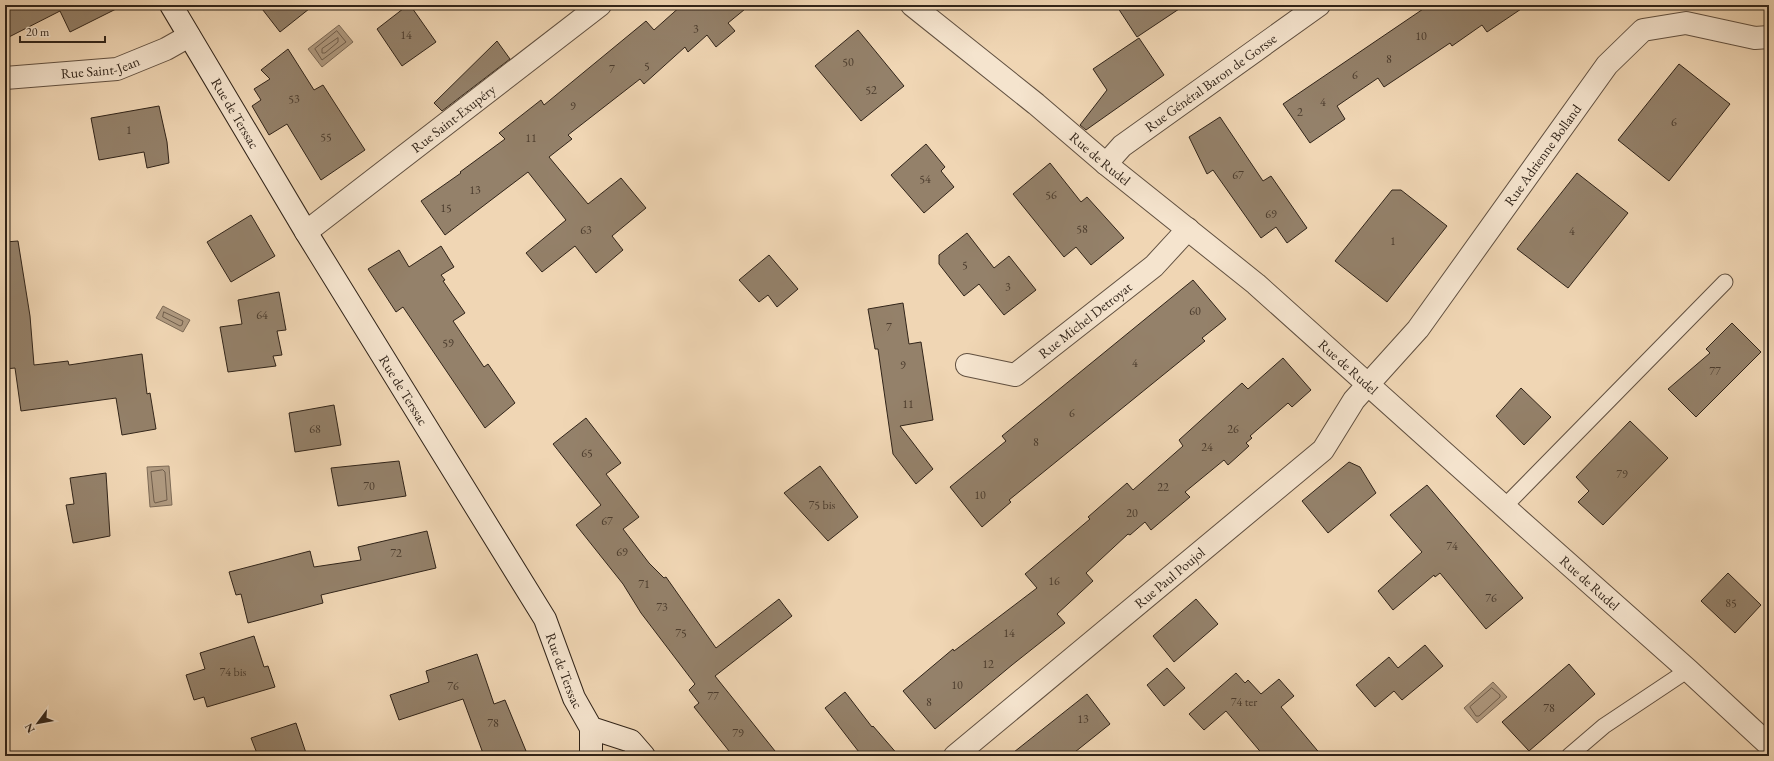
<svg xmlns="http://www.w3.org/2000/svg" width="1774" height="761" font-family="'EB Garamond',serif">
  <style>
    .water { fill: #af997f; stroke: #7d6a56 }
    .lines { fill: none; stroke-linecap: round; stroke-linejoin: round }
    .shore { stroke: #705e4c; stroke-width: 1 }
    .building { fill: #94816a; stroke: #312419 }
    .lane-casing { stroke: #615040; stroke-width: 17 }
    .street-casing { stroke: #615040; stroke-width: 24 }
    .secondary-casing { stroke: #312419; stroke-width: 24 }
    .lane { stroke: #f5e4ce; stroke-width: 15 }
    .street { stroke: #f5e4ce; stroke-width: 22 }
    .secondary { stroke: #f5e4ce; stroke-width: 22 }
    .labels { text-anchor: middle; stroke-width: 3; stroke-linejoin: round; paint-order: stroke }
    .number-label { font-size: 12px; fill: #4a3b2d }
    .street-label { font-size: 14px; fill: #312419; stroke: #f5e4ce }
  </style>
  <rect width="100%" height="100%" fill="#f0d6b4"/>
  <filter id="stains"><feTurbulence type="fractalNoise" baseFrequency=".005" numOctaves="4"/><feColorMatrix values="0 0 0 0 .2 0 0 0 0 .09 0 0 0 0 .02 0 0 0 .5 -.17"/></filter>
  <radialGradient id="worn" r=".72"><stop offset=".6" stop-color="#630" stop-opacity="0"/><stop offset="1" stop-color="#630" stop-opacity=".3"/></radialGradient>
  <!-- water -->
  <path class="water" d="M339 25 353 42 322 67 308 49Z
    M163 306 190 320 183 332 156 318Z
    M169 466 172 505 150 507 147 467Z
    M1493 682 1507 697 1477 723 1464 708Z"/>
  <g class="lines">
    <!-- shore -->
    <path class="shore" d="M337 31 346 42 322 60 315 49Z
      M338 38V42L325 53H322V49Z
      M164 312 183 321 182 325 180 326 163 317Z
      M163 470 165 472 167 500 155 503 154 501 151 472Z
      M1492 688 1500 695V697L1479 716H1476L1470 707Z"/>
  </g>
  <!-- building -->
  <path class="building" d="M5 5H124L70 32 60 11 5 39Z
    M259 5H314L280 32Z
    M408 5H410L436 42 402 66 377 29Z
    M682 5H750L728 23 735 31 716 47 707 35 688 52 685 47 644 84 640 79 568 135 572 139 549 157 588 204 621 178 646 208 612 236 623 250 596 273 575 246 542 272 526 253 566 220 528 172 445 235 421 201 461 173 460 172 505 139 499 133 541 100 544 105 646 21 654 30Z
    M1116 5H1185L1137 37Z
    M1429 5H1527L1487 32 1482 25 1452 46 1450 43 1384 87 1378 78 1337 106 1345 119 1310 143 1283 104Z
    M858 30 904 86 861 121 815 66Z
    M1139 38 1164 75 1086 130 1080 125 1107 90 1093 69Z
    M497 41 510 59 442 111 434 103Z
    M288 49 314 90 323 85 365 150 321 180 287 124 269 135 252 106 261 100 254 89 270 79 261 70Z
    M1679 64 1730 104 1669 181 1618 140Z
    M159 106 167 142 169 163 147 168 144 152 99 160 91 118Z
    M1220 117 1263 181 1271 176 1307 228 1287 243 1276 227 1261 238 1213 170 1207 174 1189 137Z
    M926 144 945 167 941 171 954 187 924 213 891 175Z
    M1050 163 1081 202 1087 197 1124 238 1091 265 1076 247 1064 257 1013 194Z
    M1577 173 1628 213 1568 288 1517 249Z
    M1392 190H1401L1447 226 1387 302 1335 261Z
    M251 215 275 256 231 282 207 242Z
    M967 233 994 268 1009 256 1036 290 1004 315 979 284 964 296 939 264V255Z
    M18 241 30 316 34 365 68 361 69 365 142 354 147 394 150 393 156 429 122 435 116 398 21 411 15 368 5 369V242Z
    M441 246 454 267 441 275 445 280 443 281 465 313 453 321 484 367 488 364 515 403 485 428 403 307 396 312 368 269 399 250 409 267Z
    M769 255 798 289 777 307 768 295 759 302 739 280Z
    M1193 280 1226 319 1202 338 1205 341 1009 500 1011 502 982 527 950 487 1006 441 1002 436Z
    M279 292 286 330 277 331 282 355 273 356 276 366 228 372 220 327 242 324 238 300Z
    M903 303 909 344 921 342 933 420 900 426 933 469 916 484 893 454 878 349H875L868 309Z
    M1732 323 1761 352 1696 417 1668 389 1710 353 1706 349Z
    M1283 358 1311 390 1292 407 1288 403 1250 436 1252 438 1246 443 1249 446 1228 465 1224 460 1185 492 1190 497 1151 530 1145 522 1130 535 1128 534 1086 573 1093 581 1057 614 1065 623 1012 665 935 729 903 691 953 649 954 651 1037 588 1025 574 1090 519 1088 517 1127 483 1133 490 1183 446 1179 440 1242 383 1248 389Z
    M1521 388 1551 417 1524 445 1496 416Z
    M334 405 341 445 295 452 289 413Z
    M586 418 621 463 606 474 639 517 623 529 649 563 664 578 666 577 716 648 779 599 792 616 715 676 779 756H733L694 707 699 703 689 690 695 684 641 613 623 584 576 525 601 505 553 444Z
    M1630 421 1668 458 1603 525 1578 502 1589 491 1576 477Z
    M399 461 406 496 338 506 331 468Z
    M1349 462 1360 467 1376 493 1328 533 1302 501Z
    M820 466 858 517 828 541 784 493Z
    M106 473 110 536 73 543 66 505 74 504 70 478Z
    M1427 485 1523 598 1486 629 1440 573 1435 577 1434 575 1393 610 1378 591 1422 552 1390 515Z
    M427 531 436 568 321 595 323 603 248 623 241 594 236 595 229 572 310 551 314 567 361 560 358 547Z
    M1728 573 1761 605 1735 633 1701 601Z
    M1196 599 1218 624 1174 662 1153 636Z
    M254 636 264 667 268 666 275 687 207 707 204 697 194 700 186 675 205 669 200 653Z
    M1425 645 1443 666 1402 700 1394 691 1375 707 1356 685 1389 657 1398 668Z
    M477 654 494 704 505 700 526 751 513 756H484L463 699 399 720 390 695 429 682 426 671Z
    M1569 664 1595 694 1529 751 1502 722Z
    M1167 668 1185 688 1164 706 1147 685Z
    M1236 673 1245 683 1248 680 1261 694 1279 679 1294 696 1281 707 1322 756H1264L1226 711 1204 730 1189 714Z
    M845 692 872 727 873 726 899 756H862L825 708Z
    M1087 694 1110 724 1070 756H1009Z
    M296 723 307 756H258L251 738Z"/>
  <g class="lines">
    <defs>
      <path id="lane" d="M1504 507 1725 282
        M1569 756 1604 726 1688 670"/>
      <g id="street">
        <path id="s1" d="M912 5 1036 104 1106 164 1256 284 1528 528 1688 670 1769 745"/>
        <path id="s2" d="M5 78 117 69 166 49 189 36"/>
        <path id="s3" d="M1106 164 1122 146 1319 5"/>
        <path id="s4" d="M306 232 600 5"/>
        <path id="s5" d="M967 365 1015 375 1154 266 1188 229"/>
        <path id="s6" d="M955 756 1323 450 1354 400 1418 329 1607 65 1643 30 1686 23 1755 38 1769 37"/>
      </g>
      <g id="secondary">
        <path id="s7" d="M171 5 306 232 545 619 574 698 591 728 631 741 644 756"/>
        <path d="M591 756V728"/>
      </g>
    </defs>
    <!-- lane casing -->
    <use href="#lane" class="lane-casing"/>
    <!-- street casing -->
    <use href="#street" class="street-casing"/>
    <!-- secondary casing -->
    <use href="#secondary" class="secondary-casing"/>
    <!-- lane -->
    <use href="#lane" class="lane"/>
    <!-- street -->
    <use href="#street" class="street"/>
    <!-- secondary -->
    <use href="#secondary" class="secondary"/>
  </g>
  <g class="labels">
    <!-- number labels -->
    <g class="number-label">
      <text x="696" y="33">3</text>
      <text x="406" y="39">14</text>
      <text x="1421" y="40">10</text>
      <text x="1389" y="63">8</text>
      <text x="848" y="66">50</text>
      <text x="647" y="70">5</text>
      <text x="612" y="73">7</text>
      <text x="1355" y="79">6</text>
      <text x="871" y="94">52</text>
      <text x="294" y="103">53</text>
      <text x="1323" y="106">4</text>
      <text x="573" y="110">9</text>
      <text x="1300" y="116">2</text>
      <text x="1674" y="126">6</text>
      <text x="129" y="134">1</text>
      <text x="326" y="141">55</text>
      <text x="531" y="142">11</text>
      <text x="1238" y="179">67</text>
      <text x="925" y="183">54</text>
      <text x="475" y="194">13</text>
      <text x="1051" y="199">56</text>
      <text x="446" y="212">15</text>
      <text x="1271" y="218">69</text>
      <text x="1082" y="233">58</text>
      <text x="586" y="234">63</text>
      <text x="1572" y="235">4</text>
      <text x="1393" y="245">1</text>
      <text x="965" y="269">5</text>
      <text x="1008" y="291">3</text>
      <text x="1195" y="315">60</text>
      <text x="262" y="319">64</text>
      <text x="889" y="331">7</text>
      <text x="448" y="347">59</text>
      <text x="1135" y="367">4</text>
      <text x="903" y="369">9</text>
      <text x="1715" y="375">77</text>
      <text x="908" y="408">11</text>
      <text x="1072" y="417">6</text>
      <text x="315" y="433">68</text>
      <text x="1233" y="433">26</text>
      <text x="1036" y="446">8</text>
      <text x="1207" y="451">24</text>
      <text x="587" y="457">65</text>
      <text x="1622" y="478">79</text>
      <text x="369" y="490">70</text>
      <text x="1163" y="491">22</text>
      <text x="980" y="499">10</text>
      <text x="822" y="509">75 bis</text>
      <text x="1132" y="517">20</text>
      <text x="607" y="525">67</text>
      <text x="1452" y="550">74</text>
      <text x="622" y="556">69</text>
      <text x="396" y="557">72</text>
      <text x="1054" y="585">16</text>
      <text x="644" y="588">71</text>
      <text x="1491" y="602">76</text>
      <text x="1731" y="607">85</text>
      <text x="662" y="611">73</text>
      <text x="681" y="637">75</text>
      <text x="1009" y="637">14</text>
      <text x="988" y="668">12</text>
      <text x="233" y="676">74 bis</text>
      <text x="957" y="689">10</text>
      <text x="453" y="690">76</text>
      <text x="713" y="700">77</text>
      <text x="929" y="706">8</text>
      <text x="1244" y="706">74 ter</text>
      <text x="1549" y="712">78</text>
      <text x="1083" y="723">13</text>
      <text x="493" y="727">78</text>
      <text x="738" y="737">79</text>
    </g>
    <!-- street labels -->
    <g class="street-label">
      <text dy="5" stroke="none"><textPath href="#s2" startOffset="96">Rue Saint-Jean</textPath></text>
      <text dy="5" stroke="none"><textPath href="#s3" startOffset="133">Rue Général Baron de Gorsse</textPath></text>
      <text dy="5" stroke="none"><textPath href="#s7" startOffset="126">Rue de Terssac</textPath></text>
      <text dy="5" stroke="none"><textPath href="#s4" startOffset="186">Rue Saint-Exupéry</textPath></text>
      <text dy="5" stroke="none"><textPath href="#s6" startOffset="847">Rue Adrienne Bolland</textPath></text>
      <text dy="5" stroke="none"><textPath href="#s1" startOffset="243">Rue de Rudel</textPath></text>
      <text dy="5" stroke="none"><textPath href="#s5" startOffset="138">Rue Michel Detroyat</textPath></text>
      <text dy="5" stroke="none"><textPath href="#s1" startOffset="567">Rue de Rudel</textPath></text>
      <text dy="5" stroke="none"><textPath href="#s7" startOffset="450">Rue de Terssac</textPath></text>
      <text dy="5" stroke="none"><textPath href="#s6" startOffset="279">Rue Paul Poujol</textPath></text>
      <text dy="5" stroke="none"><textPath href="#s1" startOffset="891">Rue de Rudel</textPath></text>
      <text dy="5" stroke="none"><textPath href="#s7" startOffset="774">Rue de Terssac</textPath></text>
    </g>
  </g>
  <!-- margin -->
  <rect width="1774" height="761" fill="none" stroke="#f0d6b4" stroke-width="20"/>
  <rect x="6" y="6" width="1762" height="749" fill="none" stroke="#312419" stroke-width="2"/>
  <rect x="10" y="10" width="1754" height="741" fill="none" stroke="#312419"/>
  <!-- north arrow -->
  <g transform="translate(38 723) rotate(238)" stroke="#f5e4ce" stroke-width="3" paint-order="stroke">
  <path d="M0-3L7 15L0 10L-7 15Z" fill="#312419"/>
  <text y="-6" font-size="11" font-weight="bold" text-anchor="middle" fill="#312419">N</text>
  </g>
  <!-- scale -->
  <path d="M20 36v6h85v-6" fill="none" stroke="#312419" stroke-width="2"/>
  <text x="26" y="36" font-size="12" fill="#312419" stroke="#f5e4ce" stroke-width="3" paint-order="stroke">20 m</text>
  <rect width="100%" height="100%" filter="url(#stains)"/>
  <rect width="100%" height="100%" fill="url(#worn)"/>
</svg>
